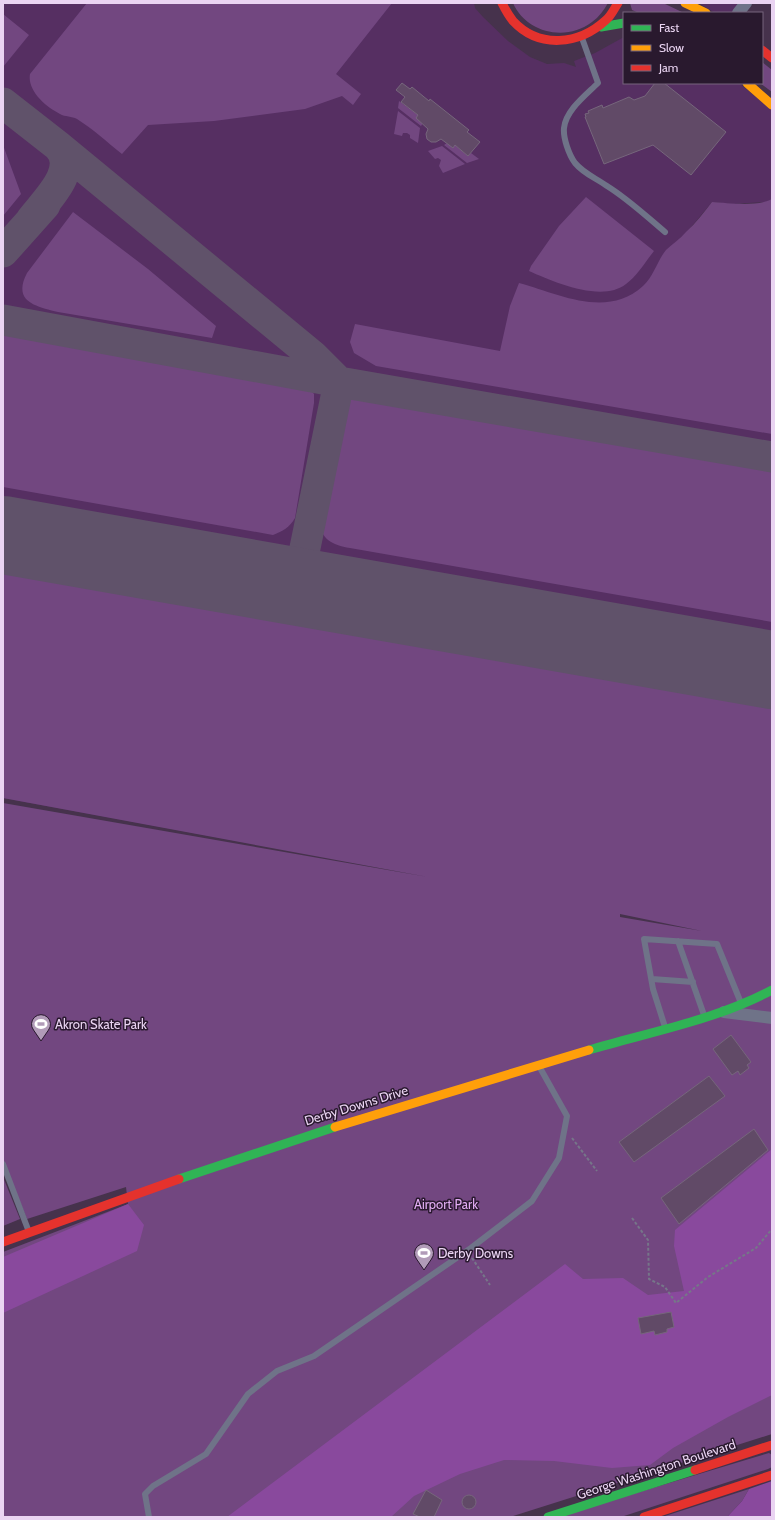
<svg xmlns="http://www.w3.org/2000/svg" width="775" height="1520" font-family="Cabin,sans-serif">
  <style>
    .built { fill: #562f62 }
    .green { fill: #724780; fill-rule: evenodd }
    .forest { fill: #89499d }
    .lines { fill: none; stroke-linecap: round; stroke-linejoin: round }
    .taxiway { stroke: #60526a; stroke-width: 31 }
    .runway { stroke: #60526a; stroke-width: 78 }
    .building { fill: #614a67; stroke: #76667c }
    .path { stroke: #767689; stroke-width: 2; stroke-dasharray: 3 2; stroke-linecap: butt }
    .lane { stroke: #6f7388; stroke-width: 6 }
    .street { stroke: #6f7388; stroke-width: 12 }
    .fast { stroke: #30b455; stroke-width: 9 }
    .slow { stroke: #ff9f0a; stroke-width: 9 }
    .jam { stroke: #e5322d; stroke-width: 9 }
    .labels { text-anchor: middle; stroke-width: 3; stroke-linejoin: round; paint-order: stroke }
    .poi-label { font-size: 13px; fill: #ead4f2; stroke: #29192e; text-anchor: start }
    .street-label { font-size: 13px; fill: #ead4f2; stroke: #29192e }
    .park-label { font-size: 13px; fill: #e2adf3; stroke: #29192e }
  </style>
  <rect width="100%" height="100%" fill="#46324c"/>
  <!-- built -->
  <path class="built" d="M3 3H474L475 8 483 17 508 41 530 57 547 64 564 63 576 67 574 61 595 53 624 37V83H739L772 110V199L766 202 733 204 712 202 687 232 666 251 772 261V912L618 911 3 798Z
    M699 3H740L732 13H715Z"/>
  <!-- green -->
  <path class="green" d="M87 3H392L336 74 361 94 353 105 342 96 305 109 214 121 148 125 122 154C107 142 93 129 77 119 72 116 65 117 60 114 46 107 27 91 30 74Z
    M513 3H608C604 10 599 17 592 22 566 42 526 33 513 3Z
    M630 3H663L684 13H639L632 10Z
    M3 14 29 35 3 67Z
    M762 62 772 70V92L760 83H762Z
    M399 101 418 115 423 123 421 126 398 108Z
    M398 111 420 128 418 143 410 138V135L407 133H403L402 136 394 134Z
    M447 143 453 147 455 145 468 156 471 153 479 159 467 163 444 145Z
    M3 145 21 194 3 216Z
    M442 146 465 164 443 173 439 166 441 160 438 158 435 159 428 151Z
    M586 197 654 251C646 261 637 276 626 284 602 303 554 282 529 271L531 266 559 226Z
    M772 199V434L376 366 354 353 350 342 355 324 500 351 510 306 519 283C559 294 607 319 643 286 654 276 657 261 666 250 672 244 680 239 686 232 696 223 704 212 712 202 729 203 757 207 772 199Z
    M73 212 148 269 216 326 212 338 58 312C36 306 12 302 27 273Z
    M3 326 302 380 314 394V403L295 518C289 528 283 531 273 535L3 487Z
    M358 393 370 394 772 464V622L350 548C332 545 320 539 319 519L340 413 345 400Z
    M3 571 772 706V1434L510 1517H3V1252L128 1204 126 1187 27 1219 3 1160V803L428 877 3 798ZM620 914 702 931 620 917Z
    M3 1177 20 1219 3 1226Z
    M769 1453 772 1455V1467L768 1469 621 1517H556Z
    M749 1489 742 1501 727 1517H662Z"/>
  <!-- forest -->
  <path class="forest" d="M772 1149V1395L728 1417 673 1448 650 1465 612 1468 554 1461 504 1460 460 1474 414 1496 391 1517H227L565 1264 583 1279 623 1278 648 1295 684 1291 674 1246 675 1230Z
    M128 1204 144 1225 137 1251 3 1313V1257Z
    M772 1481V1517H727L742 1501 749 1489Z"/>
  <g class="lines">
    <!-- taxiway -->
    <path class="taxiway" d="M3 103 58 146C80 170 46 200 31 220
      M58 146 313 356 339 382 297 587
      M3 252 45 205
      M3 320 339 382 772 457"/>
    <!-- runway -->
    <path class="runway" d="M3 535 772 670"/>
  </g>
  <!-- building -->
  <path class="building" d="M402 83 410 89 412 87 429 101 430 99 469 130 467 132 480 142 468 156 455 145 453 148 441 139 436 142H431L427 139 426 134 428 129 416 118 418 115 401 102 405 97 396 90Z
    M655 83H664L726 132 691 175 653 145 604 164 585 117H586L585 114 589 113 588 111 602 105 603 108 629 97 634 100 645 96Z
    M731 1035 751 1062 747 1065 749 1068 740 1075 738 1071 732 1075 713 1049Z
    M709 1076 725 1096 634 1162 619 1142Z
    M754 1129 768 1150 679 1224 661 1198Z
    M671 1312 674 1327 667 1329V1332L655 1335 654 1331 641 1334 638 1318Z
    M426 1490 442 1500 434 1517H420L413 1514Z
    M462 1502a7 7 0 1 1 14 0a7 7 0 1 1-14 0Z"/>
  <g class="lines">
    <!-- path -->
    <path class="path" d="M572 1138 597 1171
      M632 1218 648 1240 649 1279 665 1287 676 1303 708 1277 756 1248 772 1229
      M472 1258 490 1285"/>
    <!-- lane -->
    <path class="lane" d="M582 38 598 83C586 95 566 110 564 128 563 138 569 155 575 163 584 174 596 178 607 186 628 199 646 216 665 232
      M678 941 704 1015
      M652 979 693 982
      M665 1027 653 989 644 939 717 944 741 1003
      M3 1164 29 1232
      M149 1517 145 1494 153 1486 206 1454 248 1394 277 1371 314 1356 471 1248 532 1201 559 1158 567 1116 539 1066"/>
    <!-- street -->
    <path class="street" d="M738 13 746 3
      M724 1012 772 1018"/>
    <!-- fast -->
    <path class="fast" d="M601 27 624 23
      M589 1050C650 1032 716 1020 772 990
      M179 1179 335 1127
      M548 1517 695 1470"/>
    <!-- slow -->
    <path class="slow" d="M685 3 706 13
      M747 83 772 105
      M335 1127 589 1050"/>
    <!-- jam -->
    <path class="jam" d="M502 3C505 9 509 16 513 21 539 49 579 45 606 20 611 16 614 9 618 3
      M762 50 772 58
      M3 1242 179 1179
      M695 1470 772 1445
      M644 1517 772 1475"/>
  </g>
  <!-- icons -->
  <defs>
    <symbol id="stadium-pin" viewBox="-11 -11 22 30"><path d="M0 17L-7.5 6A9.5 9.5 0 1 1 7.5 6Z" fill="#b19bb8" stroke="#29192e"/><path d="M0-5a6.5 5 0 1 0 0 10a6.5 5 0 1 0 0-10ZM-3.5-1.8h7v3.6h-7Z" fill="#fff"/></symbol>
  </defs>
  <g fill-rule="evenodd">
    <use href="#stadium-pin" x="30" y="1013" width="22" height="30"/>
    <use href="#stadium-pin" x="413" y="1242" width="22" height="30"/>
  </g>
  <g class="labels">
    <!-- poi labels -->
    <g class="poi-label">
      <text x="55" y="1029">Akron Skate Park</text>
      <text x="438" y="1258">Derby Downs</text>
    </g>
    <!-- street labels -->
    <g class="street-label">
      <text transform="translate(356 1105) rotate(-17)" y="5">Derby Downs Drive</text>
      <text transform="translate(656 1469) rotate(-18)" y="5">George Washington Boulevard</text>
    </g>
    <!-- park labels -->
    <g class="park-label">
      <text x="446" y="1209">Airport Park</text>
    </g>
  </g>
  <!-- border -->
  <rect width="775" height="1520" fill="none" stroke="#ead4f2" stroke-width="8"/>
  <!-- legend -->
  <rect x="623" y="12" width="140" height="72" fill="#29192e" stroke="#76647c"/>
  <rect x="631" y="25" width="20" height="6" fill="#30b455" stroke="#76647c"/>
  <text x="659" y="32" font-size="12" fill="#ead4f2">Fast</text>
  <rect x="631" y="45" width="20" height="6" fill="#ff9f0a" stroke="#76647c"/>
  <text x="659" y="52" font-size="12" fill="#ead4f2">Slow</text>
  <rect x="631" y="65" width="20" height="6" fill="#e5322d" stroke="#76647c"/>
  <text x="659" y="72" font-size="12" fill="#ead4f2">Jam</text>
</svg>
